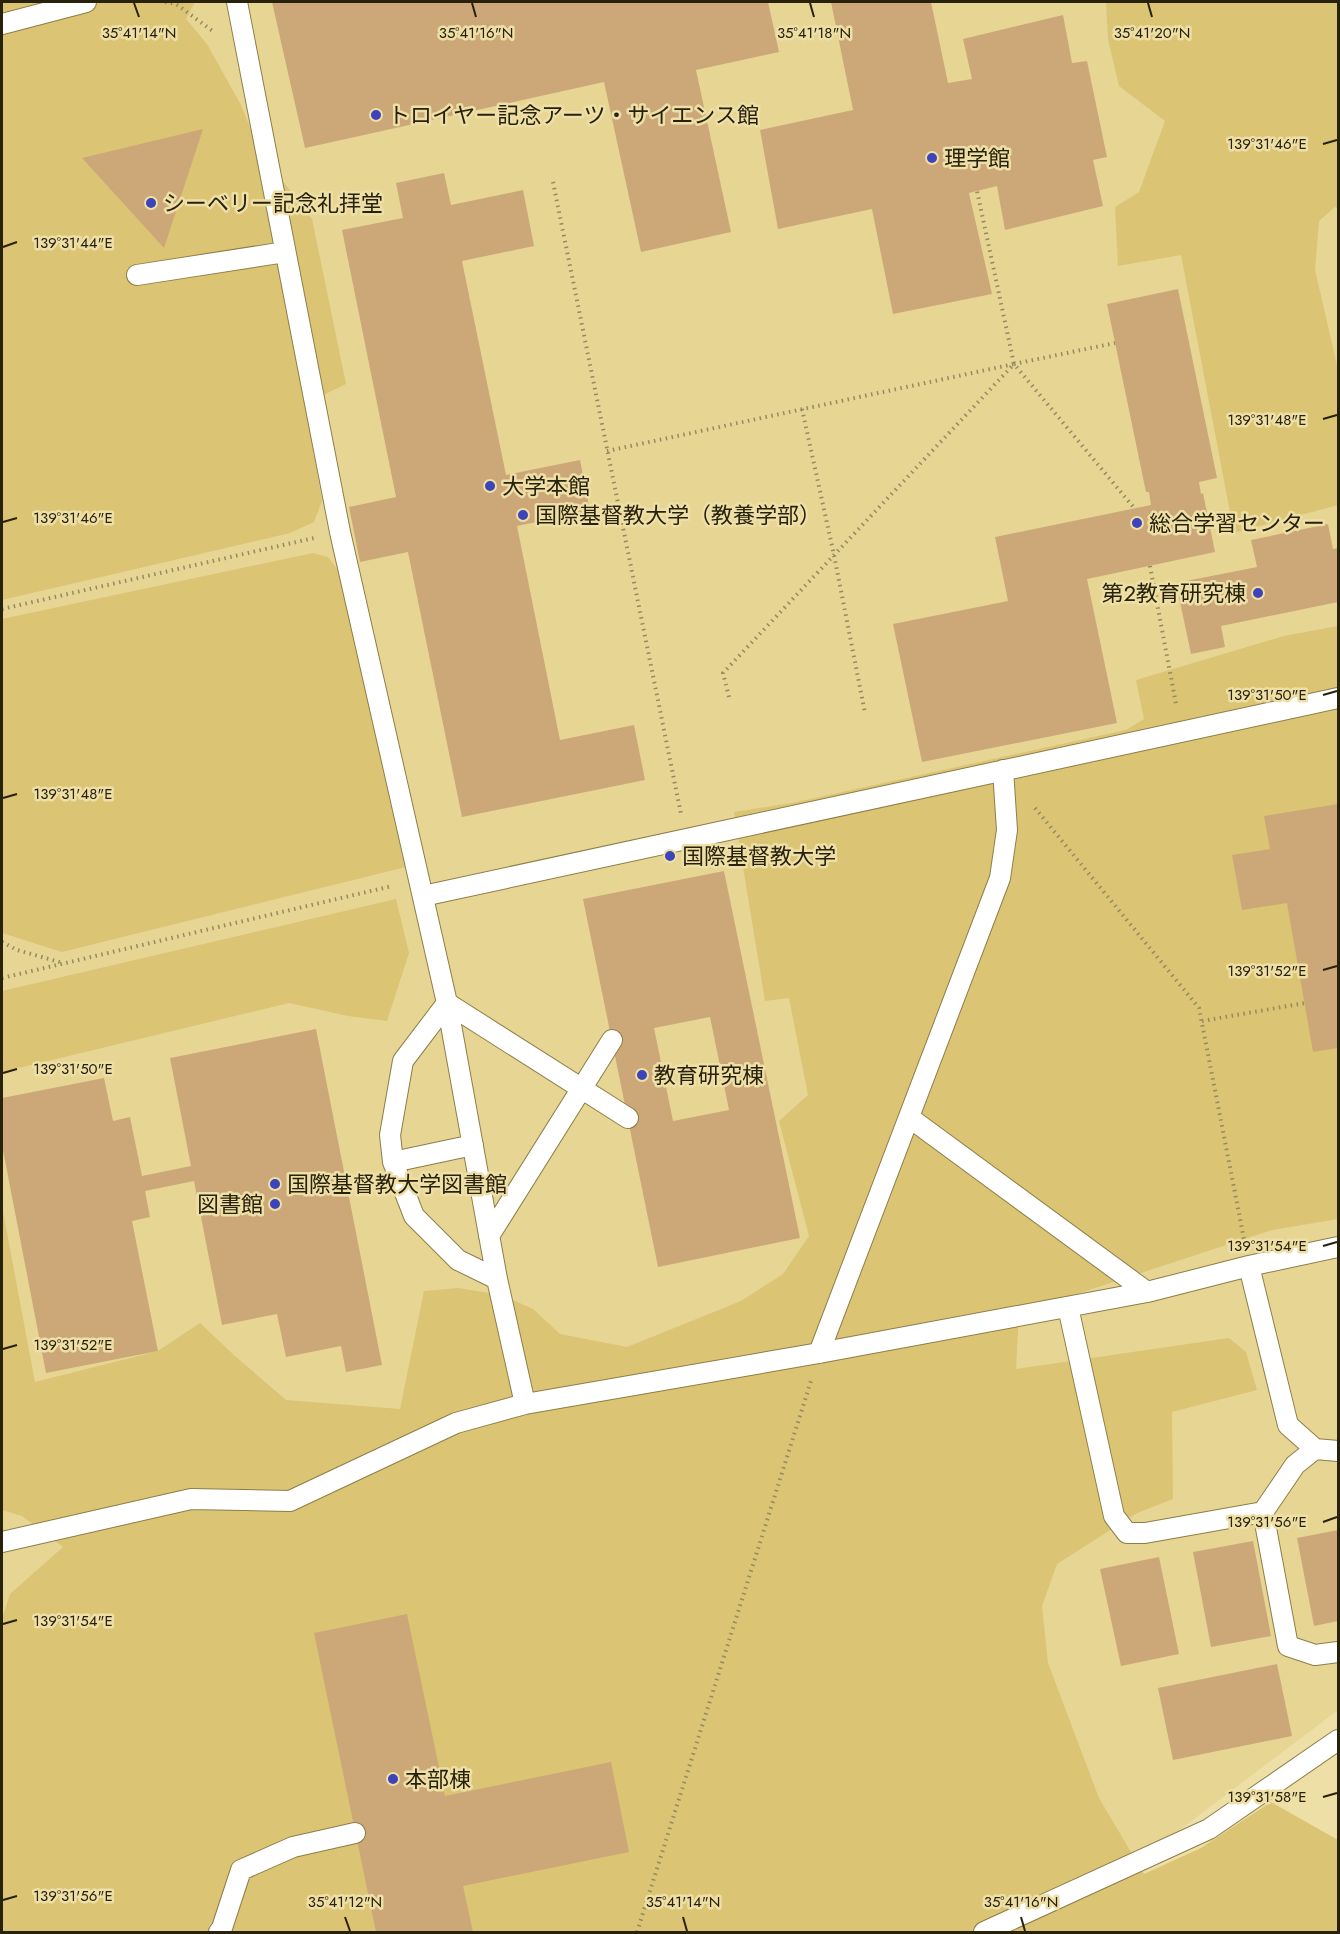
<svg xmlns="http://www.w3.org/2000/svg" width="1340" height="1934" font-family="Jost,'Noto Sans JP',sans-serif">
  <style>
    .built { fill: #e7d594 }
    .green { fill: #dbc474 }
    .building { fill: #cca879; fill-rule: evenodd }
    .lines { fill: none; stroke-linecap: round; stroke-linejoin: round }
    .lane-casing { stroke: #8d7e48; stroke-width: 22 }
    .path { stroke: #958a60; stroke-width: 4; stroke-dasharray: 1.5 4.5; stroke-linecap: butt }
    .lane { stroke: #fff; stroke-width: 20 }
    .ticks { fill: none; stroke: #28210b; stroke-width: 2 }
    .poi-dot { fill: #3d43b8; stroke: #eedfa6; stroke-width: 2 }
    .labels { text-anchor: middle; stroke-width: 5; stroke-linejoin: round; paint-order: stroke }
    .poi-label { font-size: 22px; fill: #28210b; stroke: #eedfa6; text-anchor: start }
    .ticks-label { font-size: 15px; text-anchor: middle; fill: #28210b; stroke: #eedfa6; stroke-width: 5; stroke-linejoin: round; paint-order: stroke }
  </style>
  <rect width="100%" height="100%" fill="#eedfa6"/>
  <!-- built -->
  <path class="built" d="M2 2H1338V1710L1045 1932H2Z"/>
  <!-- green -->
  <path class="green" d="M2 2H195L186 19 207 44 241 105 259 150 312 219 346 384 305 404 322 501 314 522 290 533 2 600Z
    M1106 2H1338V208L1335 207 1319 221 1315 270 1338 369V505L1234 533 1181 255 1118 266 1115 207 1139 192 1165 121 1119 86 1108 39Z
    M313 553 328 557 338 570 406 867 62 952 2 933V619Z
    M1338 626V1219L1272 1230 1019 1313 1016 1369 1229 1338 1246 1352 1257 1390 1172 1412 1173 1499 1137 1513 1057 1564 1042 1606 1048 1663 1099 1798 1144 1874 1201 1848 1271 1802 1338 1840V1932H2V1619L10 1594 63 1547 22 1516 2 1510V1206L35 1382 158 1351 200 1323 235 1356 286 1400 400 1409 424 1291 458 1288 502 1295 533 1309 560 1334 627 1347 741 1301 783 1274 809 1236 779 1121 808 1095 789 998 765 1001 734 812 792 803 1126 730 1144 719 1136 680 1284 636Z
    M396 899 409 953 387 1021 348 1016 289 1003 2 1072V991Z"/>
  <!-- building -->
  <path class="building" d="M272 2H768L779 52 696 70 731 232 641 252 604 82 305 148Z
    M831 2H931L948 83 972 79 963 39 1063 15 1072 63 1087 61 1107 157 1093 160 1103 206 1005 230 997 186 969 193 992 294 893 314 872 209 778 229 760 130 853 110Z
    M203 129 164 248 82 158Z
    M444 173 451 205 523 190 534 246 462 261 506 475 580 460 590 511 517 526 560 740 634 725 645 780 462 817 408 552 360 562 349 507 396 497 342 230 403 218 396 183Z
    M1178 289 1217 478 1199 482 1201 494 1203 493 1215 552 1087 579 1117 723 922 762 893 624 1008 601 995 537 1151 505 1149 492H1146L1107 304Z
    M1328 524 1333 549 1338 548V602L1221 626 1225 647 1191 654 1176 583 1257 567 1251 540Z
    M1338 804V1048L1313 1052 1287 903 1242 910 1232 855 1270 849 1264 816Z
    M724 871 800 1238 658 1267 583 899ZM710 1017 729 1110 673 1121 654 1028Z
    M316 1029 382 1365 346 1372 341 1346 286 1357 277 1314 222 1325 194 1181 145 1191 150 1217 132 1221 158 1351 46 1373 2 1145V1098L104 1078 113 1121 130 1117 142 1176 191 1166 170 1058Z
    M1338 1530V1621L1314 1626 1297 1538Z
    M1253 1541 1271 1636 1211 1647 1193 1552Z
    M1159 1557 1179 1654 1121 1666 1100 1569Z
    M407 1614 445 1796 611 1762 629 1852 463 1886 473 1932H376L314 1633Z
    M1277 1664 1292 1736 1173 1760 1158 1688Z"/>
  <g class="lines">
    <defs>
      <path id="lane" d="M237 2 340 532 447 1003 497 1279 525 1404
        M2 24 86 2
        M137 275 285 252
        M423 896 1338 698
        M910 1118 1147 1292
        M393 1162 473 1145
        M489 1236 612 1040
        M1249 1266 1288 1425 1315 1449
        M497 1279 458 1260 414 1216 393 1162 390 1135 403 1061 447 1003 628 1118
        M1068 1307 1114 1516 1127 1533H1145L1263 1512 1288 1646 1315 1655 1338 1652
        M819 1353 1000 878 1007 830 1003 770
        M1263 1512 1295 1465 1315 1449 1338 1451
        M2 1542 191 1499 290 1501 456 1423 525 1404 819 1353 1147 1292 1249 1266 1338 1247
        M219 1932 222 1928 241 1870 293 1847 355 1833
        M984 1932 1209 1829 1338 1740"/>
    </defs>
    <!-- lane casing -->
    <use href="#lane" class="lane-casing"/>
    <!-- path -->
    <path class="path" d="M165 2 176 4 214 32
      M553 182 681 814
      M1014 364 1115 343
      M802 409 834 555 865 713
      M607 451 1014 364 1135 509
      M1150 566 1176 704
      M2 609 314 538
      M729 697 723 673 1014 364 977 191
      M1035 808 1199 1008 1244 1239
      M2 942 17 950 63 963
      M2 978 392 886
      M1202 1021 1305 1003
      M637 1932 811 1381"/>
    <!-- lane -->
    <use href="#lane" class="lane"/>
  </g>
  <!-- ticks -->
  <path class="ticks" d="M134 3 139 17M472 3 476 17M810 3 814 17M1148 3 1152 17M1323 144 1337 140M3 247 17 242M1323 419 1337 415M3 522 17 518M1323 695 1337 691M3 798 17 794M1323 970 1337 966M3 1073 17 1069M1323 1246 1337 1242M3 1349 17 1345M1323 1522 1337 1517M3 1624 17 1620M1323 1797 1337 1793M3 1900 17 1896M345 1917 350 1931M683 1917 687 1931M1021 1917 1025 1931"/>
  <!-- markers -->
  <g class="poi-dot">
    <circle cx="376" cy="115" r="6"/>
    <circle cx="932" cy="158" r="6"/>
    <circle cx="151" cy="203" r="6"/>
    <circle cx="490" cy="486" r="6"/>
    <circle cx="523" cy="515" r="6"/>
    <circle cx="1137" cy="523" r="6"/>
    <circle cx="1258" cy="593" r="6"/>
    <circle cx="670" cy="856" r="6"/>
    <circle cx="642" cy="1075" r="6"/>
    <circle cx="275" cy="1184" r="6"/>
    <circle cx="275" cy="1204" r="6"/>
    <circle cx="393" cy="1779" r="6"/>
  </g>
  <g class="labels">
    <!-- poi labels -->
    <g class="poi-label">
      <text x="388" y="123">トロイヤー記念アーツ・サイエンス館</text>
      <text x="944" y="166">理学館</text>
      <text x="163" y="211">シーベリー記念礼拝堂</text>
      <text x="502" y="494">大学本館</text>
      <text x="535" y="523">国際基督教大学（教養学部）</text>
      <text x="1149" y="531">総合学習センター</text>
      <text x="1246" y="601" text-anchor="end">第2教育研究棟</text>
      <text x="682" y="864">国際基督教大学</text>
      <text x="654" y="1083">教育研究棟</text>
      <text x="287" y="1192">国際基督教大学図書館</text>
      <text x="263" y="1212" text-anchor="end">図書館</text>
      <text x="405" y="1787">本部棟</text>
    </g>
  </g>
  <g class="ticks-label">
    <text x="139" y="38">35°41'14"N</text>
    <text x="476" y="38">35°41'16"N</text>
    <text x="814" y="38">35°41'18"N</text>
    <text x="1152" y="38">35°41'20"N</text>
    <text x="1267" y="149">139°31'46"E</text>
    <text x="73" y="248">139°31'44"E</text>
    <text x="1267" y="425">139°31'48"E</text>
    <text x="73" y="523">139°31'46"E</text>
    <text x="1267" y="700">139°31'50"E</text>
    <text x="73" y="799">139°31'48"E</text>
    <text x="1267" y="976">139°31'52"E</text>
    <text x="73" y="1074">139°31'50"E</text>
    <text x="1267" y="1251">139°31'54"E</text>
    <text x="73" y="1350">139°31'52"E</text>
    <text x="1267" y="1527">139°31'56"E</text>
    <text x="73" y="1626">139°31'54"E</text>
    <text x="1267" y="1802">139°31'58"E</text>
    <text x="73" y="1901">139°31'56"E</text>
    <text x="345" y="1907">35°41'12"N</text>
    <text x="683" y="1907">35°41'14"N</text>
    <text x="1021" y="1907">35°41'16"N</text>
  </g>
  <!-- border -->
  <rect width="1340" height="1934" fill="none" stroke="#28210b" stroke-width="6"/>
</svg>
